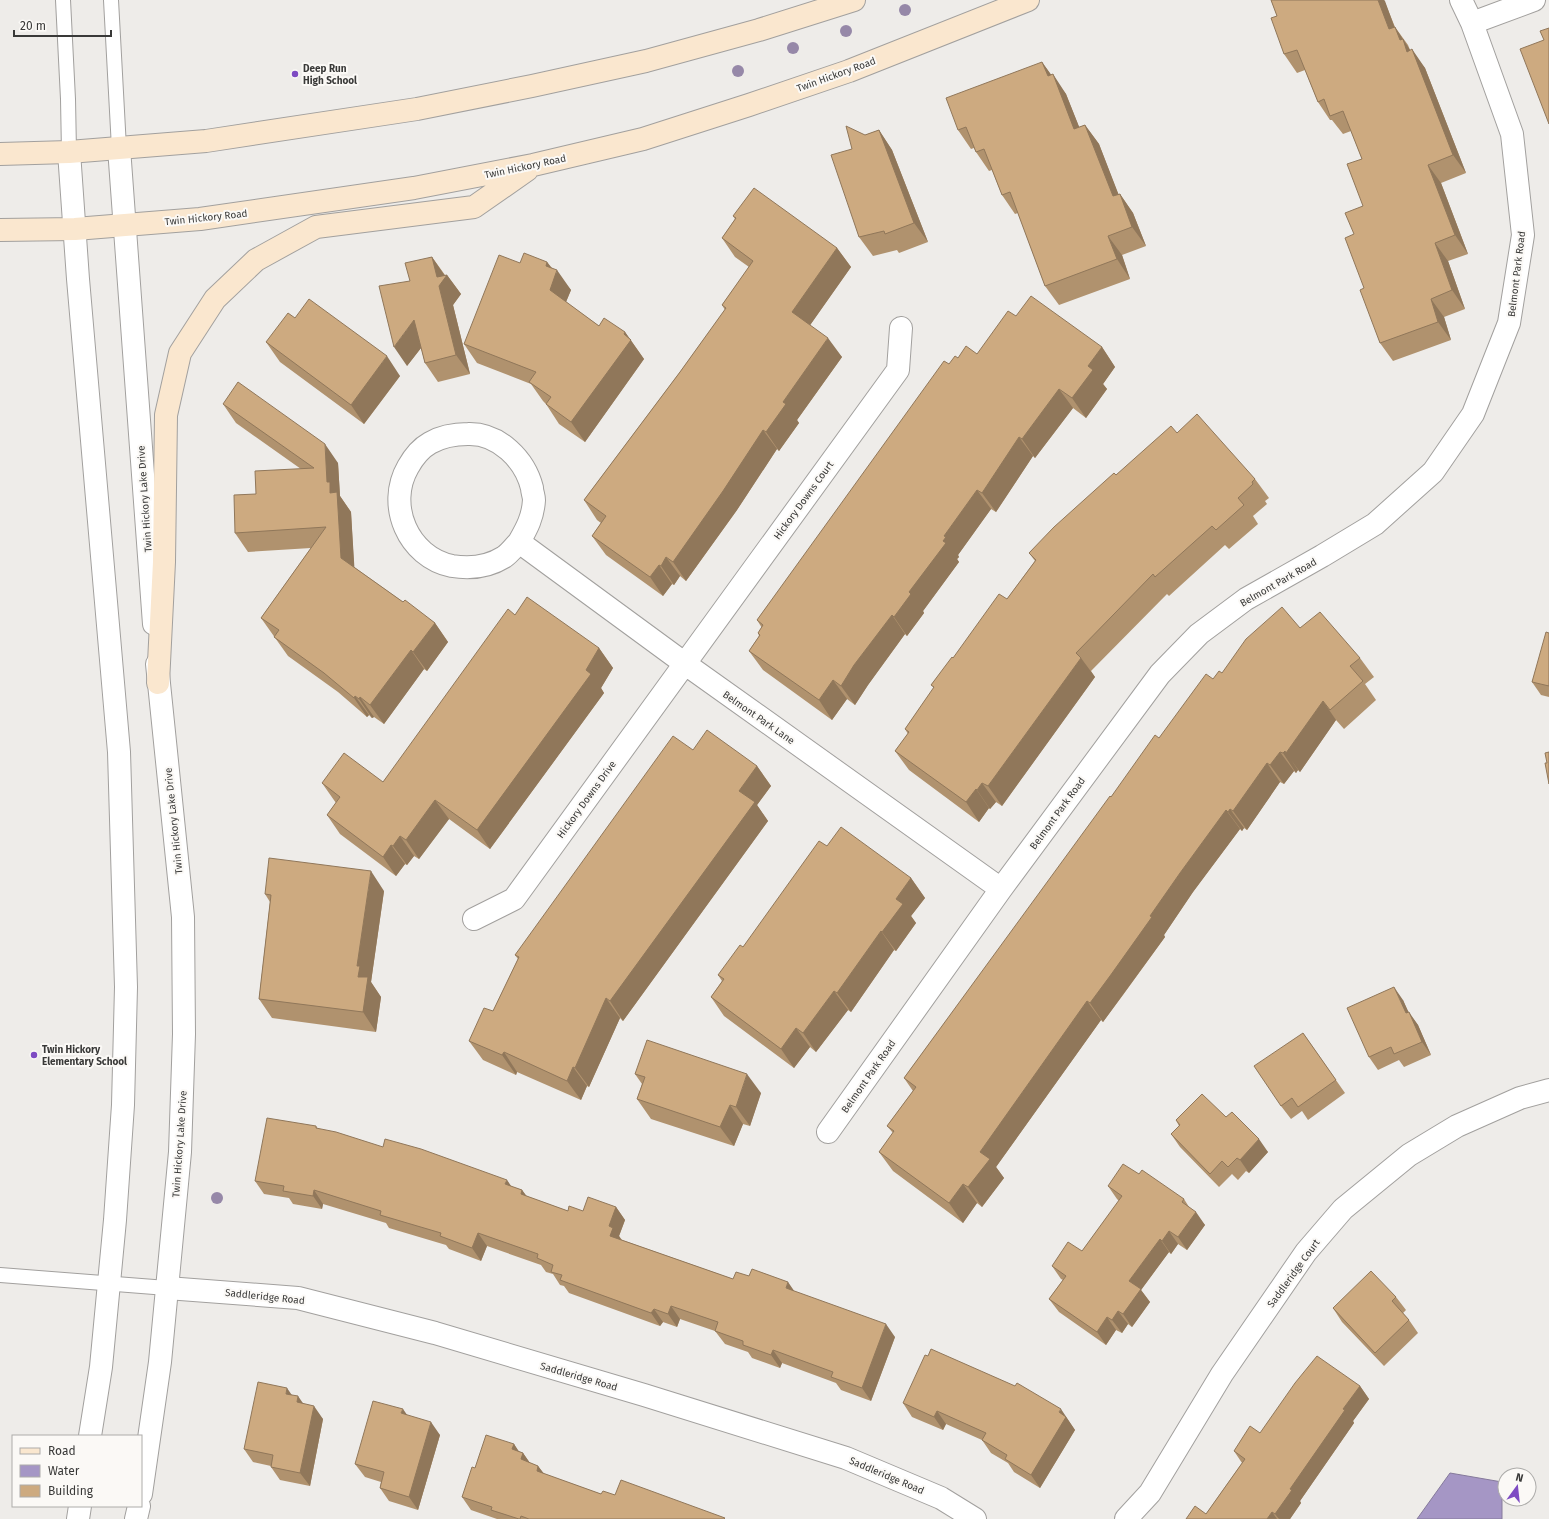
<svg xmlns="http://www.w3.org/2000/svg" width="1549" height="1519" font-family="'Fira Sans',sans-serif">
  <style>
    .water { fill: #a596c5; stroke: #857a9b }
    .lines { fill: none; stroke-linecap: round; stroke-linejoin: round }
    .service-casing { stroke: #a2a09e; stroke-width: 16 }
    .minor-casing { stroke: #a2a09e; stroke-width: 24 }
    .tertiary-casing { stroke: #a2a09e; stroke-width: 24 }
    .secondary-casing { stroke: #a2a09e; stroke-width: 24 }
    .service { stroke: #fff; stroke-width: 14 }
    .minor { stroke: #fff; stroke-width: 22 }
    .tertiary { stroke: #fff; stroke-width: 22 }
    .secondary { stroke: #fae7cf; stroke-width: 22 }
    .tree { fill: #9688a8 }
    .wall { fill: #b0926e }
    .shaded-wall { fill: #90775a }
    .building { fill: #cdaa80; stroke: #90775a }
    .poi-dot { fill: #7e4bc3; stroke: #fbf9f6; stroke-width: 1.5 }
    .labels { text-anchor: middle; stroke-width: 4; stroke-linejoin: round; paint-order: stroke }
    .poi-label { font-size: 10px; font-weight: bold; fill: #393938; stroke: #fbf9f6; text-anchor: start }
    .street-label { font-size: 10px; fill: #393938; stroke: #fbf9f6 }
  </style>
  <rect width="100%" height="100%" fill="#eeece9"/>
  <!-- water -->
  <path class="water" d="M1450 1473 1502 1482V1519H1417Z"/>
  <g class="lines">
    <defs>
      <path id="service" d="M63 0 68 99 69 152
        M111 0 119 148
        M0 1275 167 1288"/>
      <path id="minor" d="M1472 23 1534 0
        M519 542C514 547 510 553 504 557 488 567 470 569 452 566 408 557 386 505 408 467 413 458 421 448 430 443 442 436 455 434 468 434 499 433 525 460 532 488 532 492 534 496 534 500 533 517 527 528 519 542L684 663 1001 889
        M474 919 514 899 898 370 901 328
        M828 1132 1001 889 1160 674 1199 634 1246 599 1322 556 1375 524 1433 472 1473 414 1509 323 1523 235 1512 134 1472 23 1461 0
        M167 1288 298 1298 435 1333 644 1395 846 1458 941 1498 975 1519
        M1126 1519 1150 1493 1222 1374 1306 1252 1343 1209 1409 1155 1457 1126 1520 1098 1549 1090"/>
      <path id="tertiary" d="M119 148 154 624
        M69 152 78 279 119 752 126 987 123 1105 115 1220 101 1367 90 1436
        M141 1494 160 1362 180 1152 184 1034 183 917 157 664
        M78 1519 80 1506
        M136 1519 139 1506"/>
      <path id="secondary" d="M0 154 69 152 206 141 417 109 532 86 646 61 759 30 854 0
        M0 230 75 229 200 219 414 188 533 165 643 139 749 105 849 71 1028 0
        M158 683 164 562 166 415 180 353 215 299 256 260 316 227 474 207 527 170"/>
    </defs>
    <!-- service casing -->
    <use href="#service" class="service-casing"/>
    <!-- minor casing -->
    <use href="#minor" class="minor-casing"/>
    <!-- tertiary casing -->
    <use href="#tertiary" class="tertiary-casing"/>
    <!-- secondary casing -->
    <use href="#secondary" class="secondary-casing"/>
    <!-- service -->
    <use href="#service" class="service"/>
    <!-- minor -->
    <use href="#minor" class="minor"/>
    <!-- tertiary -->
    <use href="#tertiary" class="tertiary"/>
    <!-- secondary -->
    <use href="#secondary" class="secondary"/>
  </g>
  <!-- trees -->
  <g class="tree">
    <circle cx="905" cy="10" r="6"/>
    <circle cx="846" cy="31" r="6"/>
    <circle cx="793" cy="48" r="6"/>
    <circle cx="738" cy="71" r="6"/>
    <circle cx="217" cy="1198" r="6"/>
  </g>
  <!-- wall -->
  <path class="wall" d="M1271 0H1384L1395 27 1408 45 1410 50 1425 68 1466 173 1441 183 1468 254 1448 261 1465 309 1444 317 1451 340 1393 361 1380 343 1364 288 1354 234 1363 206 1362 159 1351 131 1343 134 1332 120H1330L1318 102 1305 70 1297 73 1284 54 1277 16Z
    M1042 62 1051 75 1066 94 1079 127 1085 125 1099 144 1118 194H1120L1133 213 1146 246 1122 255 1130 279 1059 305 1045 286 1018 213 1015 214 1002 195 992 170 989 171 976 152 974 148 971 149 958 130Z
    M879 130 892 150 928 242 899 253 897 250 873 256 859 237 852 149 865 135Z
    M733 216 837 248 851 267 810 325 842 357 797 420 799 423 779 451 777 449 737 510 686 581 680 576 674 585 672 584 663 596 606 555 592 536 601 523 597 520 584 500 680 372 725 310 722 305 749 267 735 257 722 238 735 219Z
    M432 257 445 275H447L461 294 453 305 470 374 438 382 425 363 421 348 407 366 410 281Z
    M547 262 552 268 571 290 566 302 599 326 625 332 644 359 585 442 559 424 546 404 543 401 531 384 477 363 464 344 520 263Z
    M1016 316 1102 347 1115 367 1103 384 1107 389 1086 418 1073 408 1035 458 1033 456 996 512 991 509 958 555 959 557 957 559 959 562 923 611 924 613 907 636 905 634 868 685 855 705 847 699 832 720 763 670 749 651 759 636 758 633 762 628 757 620 949 364 958 358 977 354Z
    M295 318 400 376 364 424 280 362 266 342Z
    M223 404 338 463 340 496 351 512 354 567 403 602 435 623 448 642 427 671 424 669 384 724 374 717 372 718 369 715 367 717 338 692 288 656 261 618 311 548 248 552 235 533 256 494 301 469 236 423Z
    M1177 433 1255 479 1269 498 1265 501 1267 504 1253 516 1258 524 1229 549 1225 545 1169 596 1167 594 1091 671 1095 677 1002 806 996 802 990 809 989 808 979 822 909 770 895 751 908 734 905 729 934 688 931 685 953 658 1007 599 1035 561 1029 553 1116 475Z
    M515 615 599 648 613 668 601 688 604 693 490 849 449 819 419 859 414 856 407 865 405 864 396 876 340 834 327 815 336 803 322 783 383 782Z
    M1300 628 1360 658 1374 677 1365 684 1376 700 1344 729 1336 720 1300 772 1298 770 1296 773 1294 771 1284 784 1280 782 1247 830 1244 828 1242 831 1240 829 1193 892 1164 935 1165 937 1123 995 1103 1022 1101 1020 996 1167 1004 1178 982 1207 977 1203 963 1223 893 1171 879 1152 893 1133 887 1126 913 1091 904 1078 1111 797 1159 738 1213 679 1222 673Z
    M1549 633V697L1541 695 1532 682Z
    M693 750 757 766 771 786 757 805 768 821 623 1021 620 1018 589 1087 587 1086 581 1100 517 1072 516 1075 483 1060 469 1041 493 1011 518 959 515 955Z
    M827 846 911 878 925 898 911 916 916 923 896 951 894 950 851 1012 848 1010 816 1052 810 1047 794 1068 724 1016 711 997 722 981 718 975 743 947Z
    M384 891 371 982 381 997 376 1032 272 1018 259 999 270 902 265 894Z
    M1403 1000 1408 1012 1418 1025 1431 1055 1404 1067 1399 1060 1378 1070 1369 1057Z
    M1303 1033 1345 1093 1308 1120 1302 1111 1291 1119 1281 1106Z
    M635 1074 761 1093 750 1126 743 1124 734 1146 651 1119 637 1099 642 1084Z
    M1226 1117 1268 1152 1249 1173 1246 1171 1238 1180 1232 1174 1219 1187 1180 1147 1171 1134 1179 1126 1176 1120Z
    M316 1126 318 1129 522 1190 526 1196 568 1211H583L616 1207 625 1220 619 1236 622 1240 733 1279 794 1291 895 1337 871 1401 841 1390 836 1383 782 1363 780 1368 752 1358 748 1352 725 1344 715 1331 680 1319 677 1327 663 1322 660 1326 569 1293 564 1286 560 1285 553 1274 546 1272 541 1265 487 1246 481 1261 449 1249 446 1245 389 1228 386 1223 323 1204 322 1209 293 1204 289 1198 264 1194 255 1181Z
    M1139 1174 1184 1199 1189 1207 1205 1225 1187 1250 1178 1244 1171 1254 1169 1252 1141 1290 1150 1302 1132 1327 1128 1324 1122 1333 1116 1330 1106 1345 1059 1312 1049 1299 1063 1280 1061 1279 1052 1266 1082 1251 1119 1201 1117 1199 1108 1186Z
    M1396 1297 1406 1310 1403 1313 1409 1320 1418 1333 1384 1366 1342 1322 1333 1308Z
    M1360 1386 1369 1399 1353 1421 1354 1423 1300 1501 1301 1503 1290 1519H1186L1206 1514 1242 1463 1234 1451 1260 1433Z
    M291 1395 323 1419 310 1486 280 1480 271 1467V1466L253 1462 244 1449Z
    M903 1403 1065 1416 1066 1417 1075 1430 1040 1488 1014 1472 1008 1463 991 1453 982 1440 946 1424 943 1430 912 1417Z
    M407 1415 440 1435 418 1510 389 1501 380 1488 381 1482 365 1477 355 1464Z
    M514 1444 518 1451 523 1453 530 1463 538 1466 544 1474 601 1494 615 1495 725 1519H497L471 1510 462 1497 475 1468Z"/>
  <!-- shaded-wall -->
  <path class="shaded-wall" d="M1378 0H1384L1385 1 1402 48 1389 29Z
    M1395 27 1414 56 1412 49 1425 68 1466 173 1453 155 1407 52 1400 40Z
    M1042 62 1055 80 1053 74 1066 94 1088 149 1074 129 1048 76Z
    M1085 125 1099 144 1127 216 1113 196Z
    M879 130 892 150 928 242 914 223Z
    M1428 165 1441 183 1468 254 1455 235Z
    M1120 194 1133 213 1146 246 1132 227Z
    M1108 236 1122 255 1130 279 1117 259Z
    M1435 243 1448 261 1465 309 1452 290Z
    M837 248 851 267 806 331 792 312Z
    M432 257 445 276 447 275 461 294 453 305 470 374 456 355Z
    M547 262 556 274 557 270 571 290 563 309 550 290 546 266Z
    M1431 299 1444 317 1451 340 1438 322Z
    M414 320 428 339 407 366 394 347Z
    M625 332 644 359 585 442 571 422Z
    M828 338 842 357 797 420 799 423 779 451 766 432 783 402Z
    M1102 347 1115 367 1103 384 1107 389 1086 418 1072 398 1088 366Z
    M387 356 400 376 364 424 351 405Z
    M1059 389 1073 408 1035 458 1022 439Z
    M763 430 777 449 737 510 686 581 673 562Z
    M1019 437 1033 456 996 512 982 493Z
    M325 444 338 463 340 496 351 512 355 577 341 558 330 493 327 482Z
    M977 490 991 509 958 555 959 557 957 559 959 562 923 611 924 613 907 636 894 617 909 592 943 541 944 536Z
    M666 557 680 576 674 585 661 566Z
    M659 565 672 584 663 596 650 577Z
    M892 615 905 634 868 685 855 705 841 686 854 665Z
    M435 623 448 642 427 671 413 652Z
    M599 648 613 668 601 688 604 693 490 849 477 830 586 670Z
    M411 650 424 669 384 724 370 705Z
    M1081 658 1095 677 1002 806 988 786Z
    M833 680 847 699 832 720 819 700Z
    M355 696 369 715 367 717 354 698Z
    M360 697 374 717 372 718 359 699Z
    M1323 701 1336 720 1300 772 1286 753Z
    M1285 751 1298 770 1296 773 1283 753Z
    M1280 752 1294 771 1284 784 1270 765Z
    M1267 763 1280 782 1247 830 1233 811Z
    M757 766 771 786 757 805 768 821 623 1021 610 1001 739 791Z
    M982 783 996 802 990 809 977 790Z
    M976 789 989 808 979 822 966 802Z
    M435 800 449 819 419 859 406 840Z
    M1230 809 1244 828 1242 831 1228 812Z
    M1226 810 1240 829 1193 892 1164 935 1165 937 1103 1022 1090 1003 1150 916 1180 873Z
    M400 836 414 856 407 865 393 846Z
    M391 845 405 864 396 876 383 857Z
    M371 871 384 891 371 982 381 997 376 1032 363 1012 357 966Z
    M911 878 925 898 911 916 916 923 896 951 882 932 896 899Z
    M881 931 894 950 851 1012 837 993Z
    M1394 987 1403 1000 1415 1026 1406 1013Z
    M834 991 848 1010 816 1052 803 1033Z
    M606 998 620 1018 589 1087 575 1068Z
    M1087 1001 1101 1020 996 1167 1004 1178 982 1207 968 1187 980 1152Z
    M1409 1012 1418 1025 1431 1055 1422 1042Z
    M796 1028 810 1047 794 1068 781 1049Z
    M504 1052 517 1072 516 1075 502 1055Z
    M573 1067 587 1086 581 1100 567 1081Z
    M747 1074 761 1093 750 1126 736 1107Z
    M730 1105 743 1124 734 1146 720 1127Z
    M1259 1139 1268 1152 1249 1173 1240 1160Z
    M507 1180 516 1193 505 1184Z
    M963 1184 977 1203 963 1223 949 1203Z
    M314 1190 323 1204 322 1209 313 1196Z
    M522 1190 532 1203 521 1194Z
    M616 1207 625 1220 619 1236 622 1241 610 1236 609 1226Z
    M1196 1212 1205 1225 1187 1250 1178 1237Z
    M1169 1231 1178 1244 1171 1254 1162 1241Z
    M478 1233 487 1246 481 1261 472 1248Z
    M1160 1239 1169 1252 1141 1290 1150 1302 1132 1327 1123 1314 1129 1281Z
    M788 1282 797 1295 786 1288Z
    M671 1306 680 1319 677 1327 668 1314Z
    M654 1309 663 1322 660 1326 651 1313Z
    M1118 1311 1128 1324 1122 1333 1112 1320Z
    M1107 1317 1116 1330 1106 1345 1097 1332Z
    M886 1324 895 1337 871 1401 862 1388Z
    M773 1350 782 1363 780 1368 771 1355Z
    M1360 1386 1369 1399 1353 1421 1354 1423 1300 1501 1301 1503 1290 1519H1279L1275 1514 1290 1489 1343 1409Z
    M287 1388 296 1401 286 1394Z
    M298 1396 307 1409 297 1402Z
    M314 1406 323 1419 310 1486 300 1473Z
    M403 1409 412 1422 401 1413Z
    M1061 1409 1075 1430 1040 1488 1031 1475Z
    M937 1411 946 1424 943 1430 934 1417Z
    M431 1422 440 1435 418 1510 409 1497Z
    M514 1444 522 1456 523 1453 532 1466 530 1472 512 1449Z
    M538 1466 548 1479 537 1471Z
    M1272 1512 1277 1519H1267Z"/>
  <!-- building -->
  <path class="building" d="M1271 0H1378L1389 29 1395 27 1400 40 1403 39 1407 52 1412 49 1453 155 1428 165 1455 235 1435 243 1452 290 1431 299 1438 322 1380 343 1360 290 1364 288 1345 238 1354 234 1345 213 1363 206 1347 164 1362 159 1343 111 1330 116 1324 99 1318 102 1297 50 1284 54 1271 18 1277 16Z
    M1549 28V124L1520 49 1544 40 1540 31Z
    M1042 62 1048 76 1053 74 1074 129 1085 125 1113 196 1120 194 1132 227 1108 236 1117 259 1045 286 1010 192 1002 195 984 149 976 152 966 127 958 130 946 98Z
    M846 126 865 135 879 130 914 223 885 234 884 231 859 237 831 155 852 149Z
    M754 188 837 248 792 312 828 338 783 402 786 404 766 432 763 430 723 491 673 562 666 557 661 566 659 565 650 577 592 536 606 516 584 500 680 372 726 308 722 305 753 261 722 238 736 218 733 216Z
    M524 253 547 262 546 266 557 270 550 290 599 326 604 318 625 332 624 334 631 340 571 422 546 404 551 397 529 382 536 372 464 344 499 255 520 263Z
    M432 257 437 277 447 275 439 286 456 355 425 363 414 320 394 347 379 286 410 281 405 263Z
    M1031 296 1102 347 1088 366 1093 370 1072 398 1059 389 1022 439 1019 437 982 493 977 490 944 536 946 537 943 541 946 543 909 592 911 594 894 617 892 615 854 665 841 686 833 680 819 700 749 651 760 635 758 633 763 625 757 620 944 361 949 364 955 356 958 358 966 346 977 354 1008 311 1016 316Z
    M309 299 387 356 351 405 266 342 288 313 295 318Z
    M238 382 325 444 327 482H330V493L337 492 341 558 403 602 405 600 435 623 413 652 411 650 370 705 360 697 359 699 355 696 354 698 324 673 274 637 279 630 261 618 326 527 235 533 234 495 256 494 255 471 314 468 223 404Z
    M1197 414 1255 479 1252 482 1253 484 1238 498 1244 505 1216 530 1212 526 1155 577 1153 574 1076 653 1081 658 988 786 982 783 977 790 976 789 966 802 895 751 909 732 905 729 934 687 931 685 952 657 953 658 999 594 1007 599 1036 560 1029 553 1054 527 1114 473 1116 475 1171 426 1177 433Z
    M527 597 599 648 586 670 591 674 477 830 435 800 406 840 400 836 393 846 391 845 383 857 327 815 340 797 322 783 344 753 383 782 508 609 515 615Z
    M1282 607 1300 628 1320 612 1360 658 1350 666 1363 681 1330 710 1323 701 1286 753 1285 751 1283 753 1280 752 1270 765 1267 763 1233 811 1230 809 1228 812 1226 810 1180 873 1150 916 1152 917 1110 976 1090 1003 1087 1001 980 1152 990 1159 968 1187 963 1184 949 1203 879 1152 894 1131 887 1126 916 1087 904 1078 1110 796 1111 797 1155 735 1159 738 1206 674 1213 679 1219 671 1222 673 1246 639Z
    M1546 632 1549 633V686L1532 682Z
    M707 730 757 766 739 791 755 802 610 1001 606 998 575 1068 573 1067 567 1081 504 1052 502 1055 469 1041 484 1008 493 1011 519 957 515 955 673 736 693 750Z
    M1549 752V784L1545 763H1547L1545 753Z
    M841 827 911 878 896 899 903 904 882 932 881 931 837 993 834 991 803 1033 796 1028 781 1049 711 997 724 979 718 975 740 945 743 947 819 841 827 846Z
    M269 858 371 871 357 966H360L358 977H368L363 1012 259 999 271 895 265 894Z
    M1394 987 1406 1013 1409 1012 1422 1042 1394 1054 1391 1047 1369 1057 1347 1008Z
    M1303 1033 1336 1080 1298 1107 1292 1098 1281 1106 1254 1066Z
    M647 1040 747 1074 736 1107 730 1105 720 1127 637 1099 645 1077 635 1074Z
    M1202 1094 1226 1117 1232 1112 1259 1139 1240 1160 1237 1158 1228 1167 1222 1161 1210 1174 1171 1134 1180 1125 1176 1120Z
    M267 1118 316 1126V1128L336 1132 383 1147 385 1139 421 1149 507 1180 505 1184 522 1190 521 1194 568 1211 569 1206 583 1211 588 1197 616 1207 609 1226 613 1228 610 1236 733 1279 736 1272 749 1276 752 1269 788 1282 786 1288 886 1324 862 1388 831 1377 833 1372 773 1350 771 1355 743 1345V1341L715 1331 718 1322 671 1306 668 1314 654 1309 651 1313 560 1280 562 1275 551 1272 553 1265 537 1258 538 1254 478 1233 472 1248 440 1236 441 1233 380 1215 381 1211 314 1190 313 1196 283 1191 284 1186 255 1181Z
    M1123 1164 1139 1174 1142 1170 1184 1199 1182 1202 1196 1212 1178 1237 1169 1231 1162 1241 1160 1239 1129 1281 1141 1289 1123 1314 1118 1311 1112 1320 1107 1317 1097 1332 1049 1299 1066 1276 1052 1266 1068 1242 1082 1251 1122 1196 1108 1186Z
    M1371 1271 1396 1297 1392 1301 1409 1320 1375 1353 1333 1308Z
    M931 1349 1015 1386 1017 1383 1061 1409 1059 1412 1066 1417 1031 1475 1005 1459 1007 1455 982 1440 986 1433 937 1411 934 1417 903 1403 925 1355 928 1356Z
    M1317 1356 1360 1386 1343 1409 1345 1410 1290 1489 1292 1490 1275 1514 1272 1512 1267 1519H1186L1195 1506 1206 1514 1245 1459 1234 1451 1250 1426 1260 1433 1295 1383Z
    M258 1382 287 1388 286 1394 298 1396 297 1402 314 1406 300 1473 271 1467 273 1455 244 1449Z
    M373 1401 403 1409 401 1413 431 1422 409 1497 380 1488 384 1472 355 1464Z
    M486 1435 514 1444 512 1449 523 1453 521 1459 538 1466 537 1471 601 1494 603 1491 615 1495 621 1480 725 1518 724 1519H529L521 1516 520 1519H519L491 1510 492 1507 462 1497 472 1467 475 1468Z"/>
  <!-- markers -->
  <g class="poi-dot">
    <circle cx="295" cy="74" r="4"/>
    <circle cx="34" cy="1055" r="4"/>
  </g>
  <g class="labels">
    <!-- poi labels -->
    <g class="poi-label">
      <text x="303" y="72">Deep Run<tspan x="303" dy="12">High School</tspan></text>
      <text x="42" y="1053">Twin Hickory<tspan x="42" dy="12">Elementary School</tspan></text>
    </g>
    <!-- street labels -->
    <g class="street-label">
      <text transform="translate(836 74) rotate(-20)" y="4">Twin Hickory Road</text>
      <text transform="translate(525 166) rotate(-12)" y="4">Twin Hickory Road</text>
      <text transform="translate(206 217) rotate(-6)" y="4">Twin Hickory Road</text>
      <text transform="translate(1516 274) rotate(-83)" y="4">Belmont Park Road</text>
      <text transform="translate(144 499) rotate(-94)" y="4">Twin Hickory Lake Drive</text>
      <text transform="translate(803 500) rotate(-54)" y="4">Hickory Downs Court</text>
      <text transform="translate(1278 582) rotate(-30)" y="4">Belmont Park Road</text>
      <text transform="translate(759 717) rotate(35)" y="4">Belmont Park Lane</text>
      <text transform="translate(586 799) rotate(-54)" y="4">Hickory Downs Drive</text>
      <text transform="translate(1057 813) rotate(-54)" y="4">Belmont Park Road</text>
      <text transform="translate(173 821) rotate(-96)" y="4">Twin Hickory Lake Drive</text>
      <text transform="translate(868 1076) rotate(-55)" y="4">Belmont Park Road</text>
      <text transform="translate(179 1144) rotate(-86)" y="4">Twin Hickory Lake Drive</text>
      <text transform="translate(1293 1273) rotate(-54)" y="4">Saddleridge Court</text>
      <text transform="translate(265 1296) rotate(6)" y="4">Saddleridge Road</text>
      <text transform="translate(579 1376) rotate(16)" y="4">Saddleridge Road</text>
      <text transform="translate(887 1475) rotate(23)" y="4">Saddleridge Road</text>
    </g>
  </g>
  <!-- legend -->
  <rect x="12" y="1435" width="130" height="72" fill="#fbf9f6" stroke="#adacaa"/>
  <rect x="20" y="1448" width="20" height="6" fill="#fae7cf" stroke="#adacaa"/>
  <text x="48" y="1455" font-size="12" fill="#393938">Road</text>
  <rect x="20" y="1465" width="20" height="12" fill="#a596c5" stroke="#adacaa"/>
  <text x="48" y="1475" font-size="12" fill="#393938">Water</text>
  <rect x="20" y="1485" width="20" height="12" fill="#cdaa80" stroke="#adacaa"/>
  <text x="48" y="1495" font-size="12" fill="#393938">Building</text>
  <!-- north arrow -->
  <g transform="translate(1517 1487) rotate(15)"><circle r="19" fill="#fbf9f6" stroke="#adacaa"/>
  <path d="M0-3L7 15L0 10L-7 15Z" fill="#7e4bc3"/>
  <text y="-6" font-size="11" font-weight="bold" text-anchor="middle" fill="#393938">N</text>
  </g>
  <!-- scale -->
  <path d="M14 30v6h97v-6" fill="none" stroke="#393938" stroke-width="2"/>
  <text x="20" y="30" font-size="12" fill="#393938" stroke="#fbf9f6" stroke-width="3" paint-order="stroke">20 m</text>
</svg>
